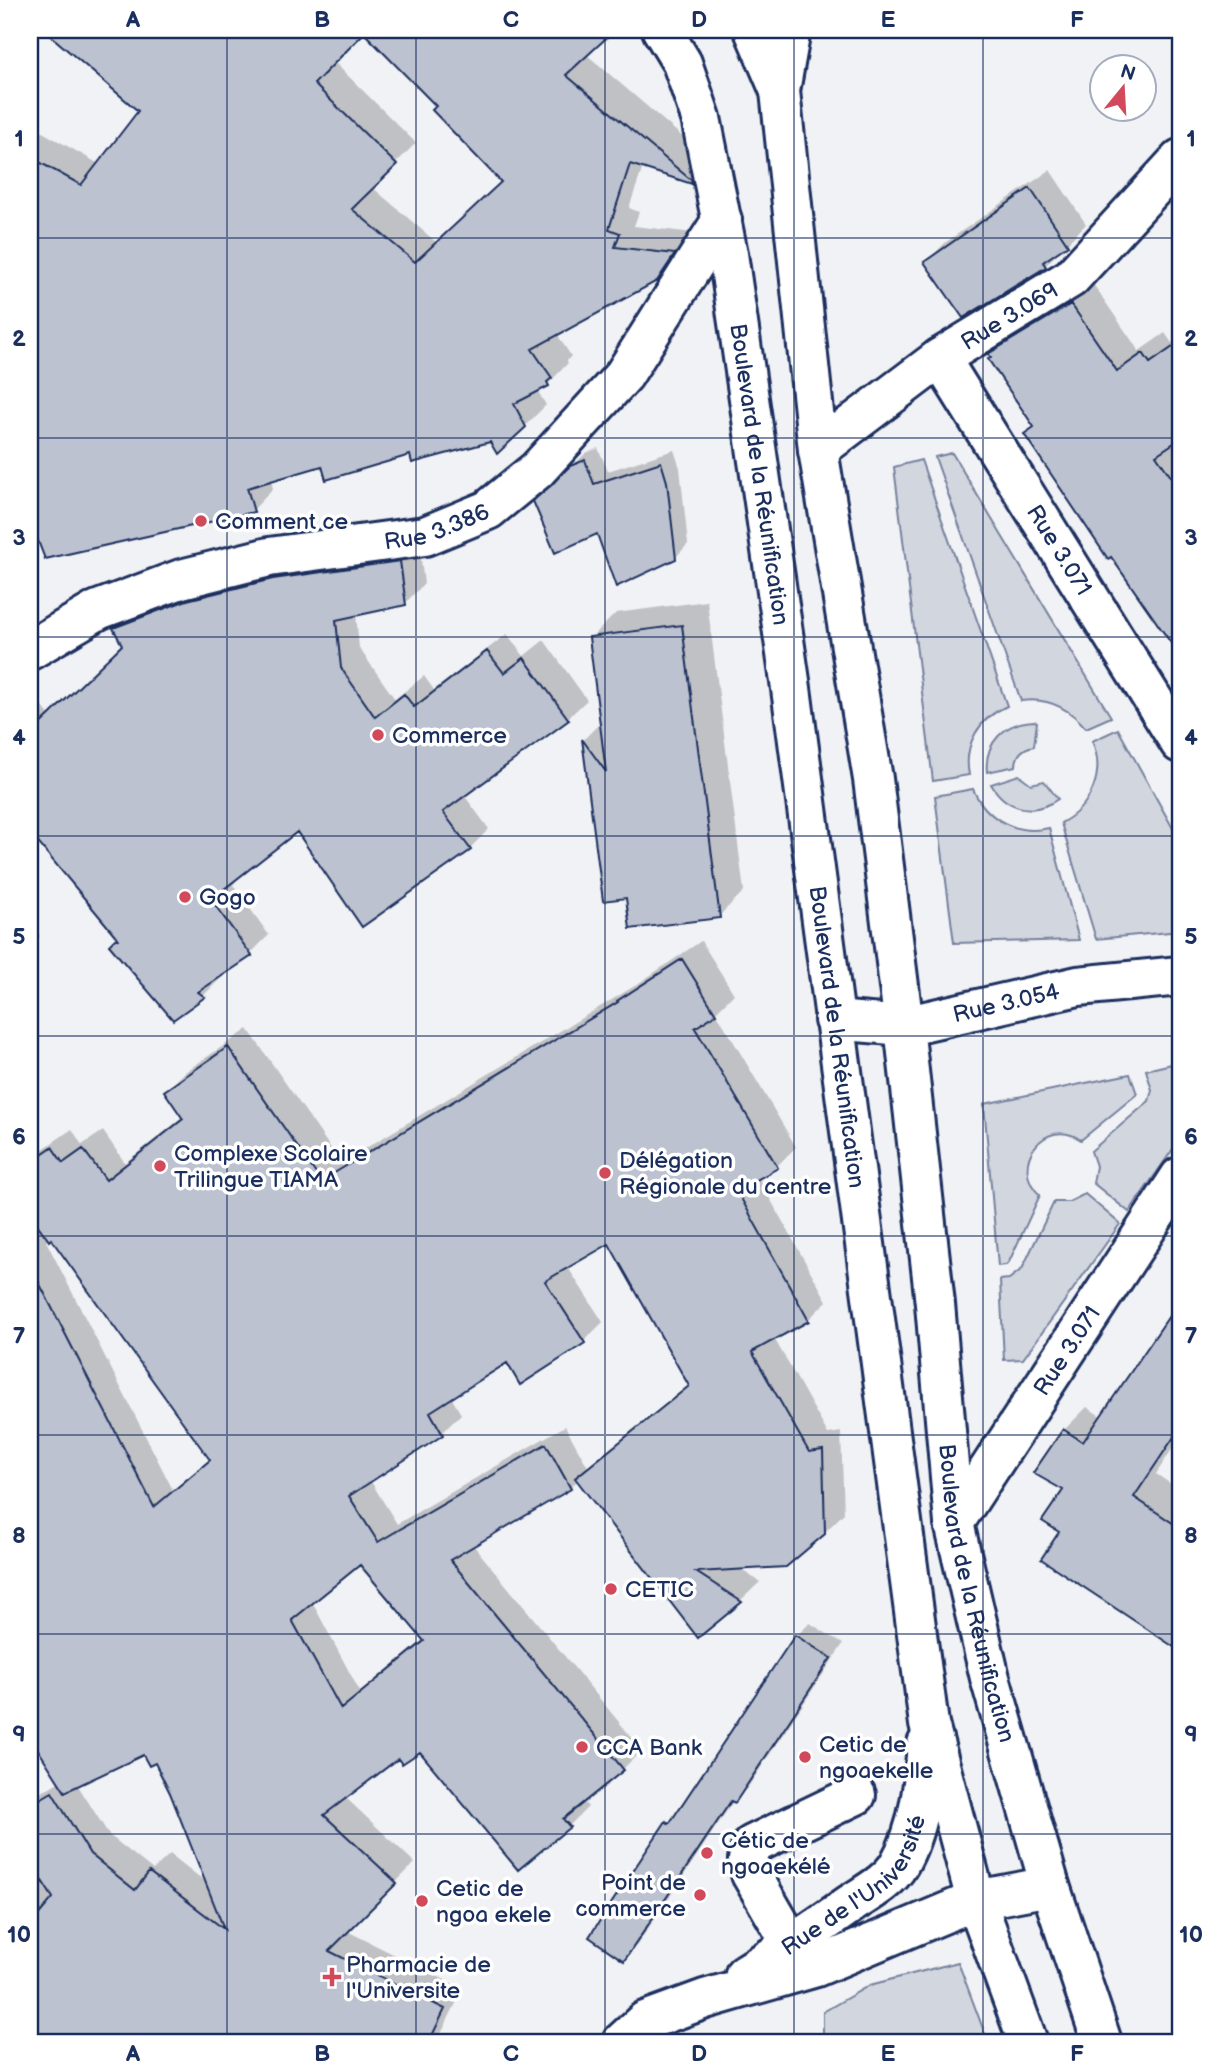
<svg xmlns="http://www.w3.org/2000/svg" width="1210" height="2072" font-family="'Balsamiq Sans',sans-serif">
  <style>
    .garden { fill: #d2d6df; stroke: #76829e; stroke-width: 2 }
    .shadow { fill: #0003; fill-rule: evenodd }
    .building { fill: #bcc2d0; stroke: #1b2f5e; stroke-width: 2; fill-rule: evenodd }
    .lines { fill: none; stroke-linecap: round; stroke-linejoin: round }
    .minor-casing { stroke: #1b2f5e; stroke-width: 44 }
    .major-casing { stroke: #1b2f5e; stroke-width: 44 }
    .minor { stroke: #fff; stroke-width: 38 }
    .major { stroke: #fff; stroke-width: 38 }
    .grid { fill: none; stroke: #1b2f5e; stroke-width: 2; stroke-opacity: 0.55 }
    .poi-dot { fill: #d1495b; stroke: #fff; stroke-width: 2.5 }
    .labels { text-anchor: middle; stroke-width: 7; stroke-linejoin: round; paint-order: stroke }
    .street-label { font-size: 23px; fill: #1b2f5e; stroke: #fff }
    .poi-label { font-size: 23px; fill: #1b2f5e; stroke: #fff; text-anchor: start }
    .neatline { fill: none; stroke: #1b2f5e; stroke-width: 2.5 }
    .grid-label { font-size: 23px; text-anchor: middle; font-weight: bold; fill: #1b2f5e }
  </style>
  <rect width="100%" height="100%" fill="#f1f2f5"/>
  <filter id="ink" filterUnits="userSpaceOnUse"><feTurbulence type="fractalNoise" baseFrequency=".0143" numOctaves="2"/><feDisplacementMap in="SourceGraphic" scale="14" xChannelSelector="R" yChannelSelector="G"/><feConvolveMatrix kernelMatrix="1 2 1 2 8 2 1 2 1" color-interpolation-filters="sRGB"/></filter>
  <g filter="url(#ink)">
    <!-- garden -->
    <path class="garden" d="M952 453 1111 717 1086 728C1069 708 1047 697 1021 701L935 457Z
      M921 460 1007 706C979 718 963 745 969 775L933 781 894 467Z
      M1034 721 1037 722 1034 746C1023 748 1016 754 1016 766L987 772C984 743 1005 722 1034 721Z
      M1118 729 1180 841V931L1096 939 1061 823C1091 807 1106 773 1092 741Z
      M1019 775 1031 784 1044 781 1058 799C1034 816 1006 810 991 784Z
      M973 789C986 819 1017 836 1049 828L1079 940 954 943 935 796Z
      M1180 1062V1139L1129 1212 1093 1183 1096 1166 1091 1151 1149 1101 1152 1090 1146 1070Z
      M1130 1074 1137 1094 1081 1140C1046 1115 1007 1165 1040 1195L1009 1262 1006 1265 998 1266 984 1104Z
      M1085 1194 1120 1224 1023 1359 1004 1360 1000 1280 1009 1279 1022 1269 1054 1202H1069Z
      M958 1962 988 2042H827L823 2036V2012L870 1985Z"/>
    <!-- shadow -->
    <path class="shadow" d="M47 30H611L586 54 712 162 691 182 643 167 629 208 639 212 634 226 694 233 678 258 656 280 557 334 571 356 567 361 568 363 548 384 537 390 546 405 525 426 491 440 323 464 271 479 273 489 253 510 46 557 30 516V125L99 164 141 111ZM365 31 438 107 502 181 436 242 372 187 416 143 334 62Z
      M1050 170 1086 224 1045 266 926 262 946 242Z
      M1180 225V238L1174 231Z
      M1093 284 1139 351 1165 333 1172 343 1180 337V653L1026 434 1035 426 991 354 1012 333Z
      M598 448 608 471 674 450 680 468 688 544 675 558 598 532 535 502 586 453Z
      M419 543 424 584 405 603 356 614 359 648 395 699 424 676 434 690 507 634 524 656 544 640 587 700 567 719 464 795 489 829 470 848 297 830 234 879 236 881 233 885 269 935 250 954 220 975 222 977 204 995 174 1018 112 945 119 937 34 835 30 838V695L32 693 50 716 124 645 115 628 134 609 208 581Z
      M707 601 744 891 719 916 628 896 604 899 584 739 601 722 591 638 616 613Z
      M30 925 40 936 30 946Z
      M701 941 734 994 716 1012 796 1147 777 1166 758 1177 827 1301 808 1320 774 1338 828 1434 841 1432 844 1513 824 1533 738 1568 760 1582 741 1600 698 1635 579 1479 570 1488 473 1545 642 1750 623 1769 583 1801 588 1807 569 1826 421 1750 399 1756 345 1797 415 1863 347 1931 463 1989 437 2042H30V1799L60 1781 30 1734V1597L47 1586 30 1551V1158L72 1129 82 1145 103 1131 125 1163 183 1117 166 1091 185 1072 248 1029 341 1163 633 987ZM51 1237 211 1459 173 1490 46 1241ZM609 1242 697 1382 588 1467 565 1426 397 1524 370 1480 442 1433 461 1414 451 1397 507 1360 584 1341 603 1322 567 1266ZM361 1562 424 1639 360 1692 312 1602ZM143 1752 156 1761 171 1792 207 1883 170 1854 153 1870 109 1835 77 1784Z
      M1180 1304V1437L1156 1474 1180 1490V1649L1043 1558 1061 1532 1065 1489 1064 1430 1087 1407 1102 1417Z
      M810 1623 843 1644 748 1787 734 1800 637 1945 623 1958 591 1936 796 1636Z
      M1180 1695V1707L1175 1704Z"/>
    <!-- building -->
    <path class="building" d="M44 30H615L566 75 691 180 692 184 630 164 609 229 620 233 615 247 675 254 657 281 532 349 552 378 547 382 549 386 514 404 526 427 497 454 490 442 412 463 410 455 326 480 322 466 247 488 254 512 45 559 30 520V157L81 185 138 111ZM364 33 436 106 432 110 501 182 415 262 352 209 397 165 314 84Z
      M1030 188 1068 245 1043 262 1046 267 963 318 924 262Z
      M1071 304 1117 371 1143 353 1150 363 1180 342V439L1156 455 1180 490V656L1111 557 1108 559 1024 434 1034 427 988 359 991 357 988 354Z
      M585 460 594 484 661 462 667 482 676 559 616 587 597 534 555 553 533 501 570 466Z
      M400 561 406 605 336 620 341 668 375 717 404 694 414 707 487 651 504 673 524 658 569 720 443 812 471 850 362 927 297 832 214 897 218 902 215 905 252 956 198 992 205 997 173 1020 109 945 116 938 119 940 30 833V734L122 645 113 628 187 600 273 579Z
      M682 625 720 918 630 929 626 898 603 901 582 739 606 772 589 637Z
      M682 959 716 1014 695 1028 778 1168 737 1191 809 1321 752 1352 809 1452 823 1450 825 1534 786 1567 696 1572 742 1602 698 1638 575 1478 689 1386 609 1244 545 1281 585 1343 520 1385 507 1363 430 1412 443 1435 349 1496 378 1542 546 1444 571 1489 450 1560 624 1770 563 1819 570 1827 518 1870 420 1752 402 1764 398 1759 324 1815 397 1883 329 1951 445 2009 429 2042H30V1925L53 1898 30 1862V1805L52 1792 90 1854 135 1890 149 1872 224 1929 170 1793 155 1763 149 1766 143 1755 65 1792 30 1737V1265L154 1507 210 1460 51 1239 49 1241 30 1214V1162L52 1147 63 1163 83 1149 106 1180 183 1119 164 1091 228 1047 321 1181 618 1002 617 1001ZM360 1565 424 1641 341 1709 292 1620Z
      M1180 1300V1428L1134 1497 1180 1528V1651L1041 1559 1059 1532 1042 1521 1063 1490 1033 1473 1063 1429 1083 1442Z
      M795 1635 831 1658 735 1803 731 1801 624 1961 589 1937 666 1821 669 1824Z"/>
    <g class="lines">
      <defs>
        <g id="minor">
          <path id="s1" d="M940 358 1180 743"/>
          <path id="s2" d="M818 450 940 358 1071 278 1180 159"/>
          <path id="s3" d="M30 650 98 610 181 579 269 557 425 536 488 510 537 470 624 375 722 220"/>
          <path id="s4" d="M834 1020 904 1026 1078 986 1180 976"/>
          <path id="s5" d="M954 1523 1180 1177"/>
          <path d="M792 1945 751 1874 748 1860 752 1845 856 1795"/>
        </g>
        <g id="major">
          <path id="s6" d="M662 30 682 63 701 118 728 254 790 681 929 1724 976 1900 1028 2042"/>
          <path d="M754 30 780 91"/>
          <path id="s7" d="M791 30 780 91 818 450 873 779 904 1026 935 1304 954 1523 990 1678 1050 1886 1102 2042"/>
          <path id="s8" d="M745 1974C781 1952 815 1929 849 1905 865 1894 889 1882 899 1864 919 1830 924 1783 927 1744"/>
          <path d="M622 2042 645 2021 705 1999 816 1967 976 1900 1050 1886"/>
        </g>
      </defs>
      <!-- minor casing -->
      <use href="#minor" class="minor-casing"/>
      <!-- major casing -->
      <use href="#major" class="major-casing"/>
      <!-- minor -->
      <use href="#minor" class="minor"/>
      <!-- major -->
      <use href="#major" class="major"/>
    </g>
  </g>
  <!-- grid -->
  <path class="grid" d="M227 30V2042M416 30V2042M605 30V2042M794 30V2042M983 30V2042M30 238H1180M30 438H1180M30 637H1180M30 836H1180M30 1036H1180M30 1236H1180M30 1435H1180M30 1634H1180M30 1834H1180"/>
  <!-- markers -->
  <g class="poi-dot">
    <circle cx="201" cy="521" r="7"/>
    <circle cx="378" cy="735" r="7"/>
    <circle cx="185" cy="897" r="7"/>
    <circle cx="160" cy="1166" r="7"/>
    <circle cx="605" cy="1173" r="7"/>
    <circle cx="611" cy="1589" r="7"/>
    <circle cx="582" cy="1747" r="7"/>
    <circle cx="805" cy="1757" r="7"/>
    <circle cx="707" cy="1853" r="7"/>
    <circle cx="700" cy="1895" r="7"/>
    <circle cx="422" cy="1901" r="7"/>
    <path d="M328.5 1966.5h7v7h7v7h-7v7h-7v-7h-7v-7h7z"/>
  </g>
  <g class="labels">
    <!-- street labels -->
    <g class="street-label">
      <text dy="8" stroke="none"><textPath href="#s2" startOffset="234">Rue 3.069</textPath></text>
      <text dy="8" stroke="none"><textPath href="#s6" startOffset="458">Boulevard de la Réunification</textPath></text>
      <text dy="8" stroke="none"><textPath href="#s3" startOffset="429">Rue 3.386</textPath></text>
      <text dy="8" stroke="none"><textPath href="#s1" startOffset="226">Rue 3.071</textPath></text>
      <text dy="8" stroke="none"><textPath href="#s4" startOffset="175">Rue 3.054</textPath></text>
      <text dy="8" stroke="none"><textPath href="#s6" startOffset="1026">Boulevard de la Réunification</textPath></text>
      <text dy="8" stroke="none"><textPath href="#s5" startOffset="206">Rue 3.071</textPath></text>
      <text dy="8" stroke="none"><textPath href="#s7" startOffset="1578">Boulevard de la Réunification</textPath></text>
      <text dy="8" stroke="none"><textPath href="#s8" startOffset="144">Rue de l'Université</textPath></text>
    </g>
    <!-- poi labels -->
    <g class="poi-label">
      <text x="215" y="529">Comment ce</text>
      <text x="392" y="743">Commerce</text>
      <text x="199" y="905">Gogo</text>
      <text x="174" y="1161">Complexe Scolaire<tspan x="174" dy="26">Trilingue TIAMA</tspan></text>
      <text x="619" y="1168">Délégation<tspan x="619" dy="26">Régionale du centre</tspan></text>
      <text x="625" y="1597">CETIC</text>
      <text x="819" y="1752">Cetic de<tspan x="819" dy="26">ngoaekelle</tspan></text>
      <text x="596" y="1755">CCA Bank</text>
      <text x="721" y="1848">Cétic de<tspan x="721" dy="26">ngoaekélé</tspan></text>
      <text x="686" y="1890" text-anchor="end">Point de<tspan x="686" dy="26">commerce</tspan></text>
      <text x="436" y="1896">Cetic de<tspan x="436" dy="26">ngoa ekele</tspan></text>
      <text x="346" y="1972">Pharmacie de<tspan x="346" dy="26">l'Universite</tspan></text>
    </g>
  </g>
  <!-- margin -->
  <rect width="1210" height="2072" fill="none" stroke="#fff" stroke-width="77"/>
  <!-- north arrow -->
  <g transform="translate(1123 88) rotate(18)"><circle r="33" fill="#ffffff" stroke="#a4acbf" stroke-width="2"/>
  <path d="M0-5L12 26L0 18L-12 26Z" fill="#d1495b"/>
  <text y="-10" font-size="19" font-weight="bold" text-anchor="middle" fill="#1b2f5e">N</text>
  </g>
  <rect x="38" y="38" width="1134" height="1996" class="neatline"/>
  <g class="grid-label">
    <text x="133" y="27">A</text>
    <text x="322" y="27">B</text>
    <text x="511" y="27">C</text>
    <text x="699" y="27">D</text>
    <text x="888" y="27">E</text>
    <text x="1077" y="27">F</text>
    <text x="19" y="146">1</text>
    <text x="1191" y="146">1</text>
    <text x="19" y="346">2</text>
    <text x="1191" y="346">2</text>
    <text x="19" y="545">3</text>
    <text x="1191" y="545">3</text>
    <text x="19" y="745">4</text>
    <text x="1191" y="745">4</text>
    <text x="19" y="944">5</text>
    <text x="1191" y="944">5</text>
    <text x="19" y="1144">6</text>
    <text x="1191" y="1144">6</text>
    <text x="19" y="1343">7</text>
    <text x="1191" y="1343">7</text>
    <text x="19" y="1543">8</text>
    <text x="1191" y="1543">8</text>
    <text x="19" y="1742">9</text>
    <text x="1191" y="1742">9</text>
    <text x="19" y="1942">10</text>
    <text x="1191" y="1942">10</text>
    <text x="133" y="2061">A</text>
    <text x="322" y="2061">B</text>
    <text x="511" y="2061">C</text>
    <text x="699" y="2061">D</text>
    <text x="888" y="2061">E</text>
    <text x="1077" y="2061">F</text>
  </g>
</svg>
